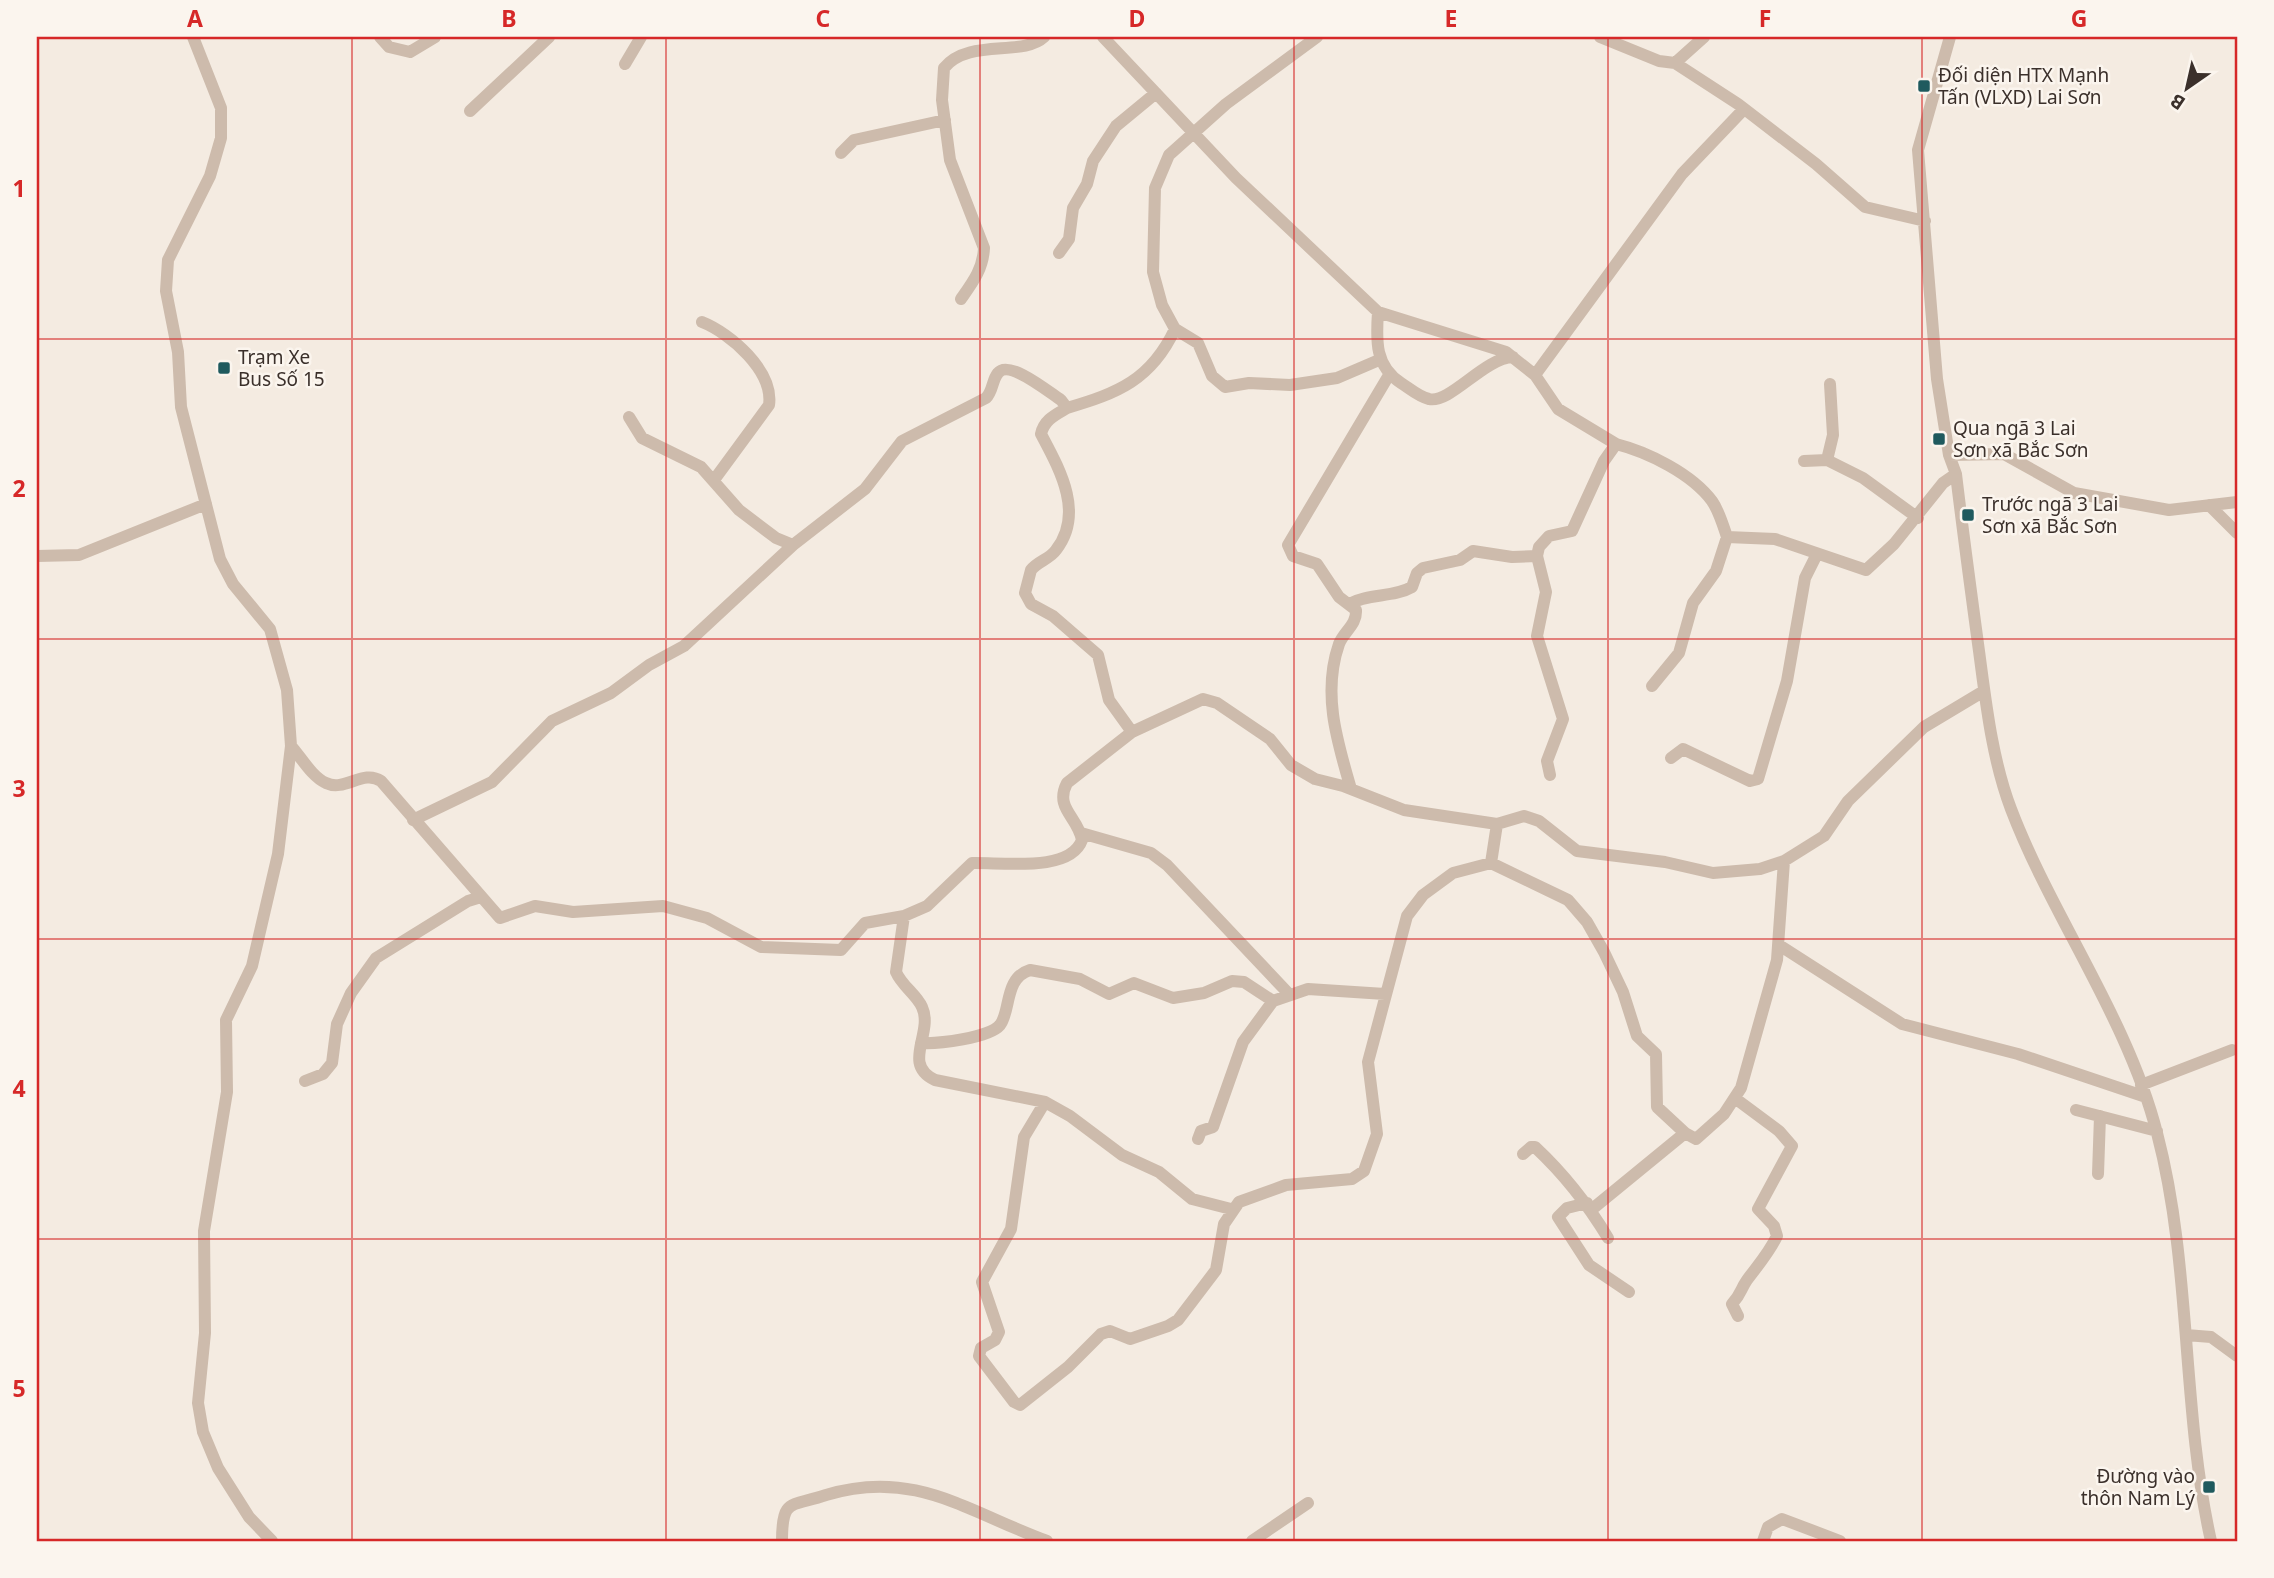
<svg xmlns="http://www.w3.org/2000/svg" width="2274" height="1578" font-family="'Noto Sans',sans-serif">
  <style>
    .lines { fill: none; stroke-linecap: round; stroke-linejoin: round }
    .minor { stroke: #cdbbac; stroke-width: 12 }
    .grid { fill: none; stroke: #d62828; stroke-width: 2; stroke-opacity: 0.55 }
    .poi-dot { fill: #1f5a5e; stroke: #fbf5ee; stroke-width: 2.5 }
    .labels { text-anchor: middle; stroke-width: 5; stroke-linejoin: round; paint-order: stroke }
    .poi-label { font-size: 19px; fill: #3b302b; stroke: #fbf5ee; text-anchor: start }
    .neatline { fill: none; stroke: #d62828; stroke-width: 2.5 }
    .grid-label { font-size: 23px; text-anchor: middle; font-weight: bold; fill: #d62828 }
  </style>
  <rect width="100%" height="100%" fill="#f4ebe1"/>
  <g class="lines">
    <!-- minor -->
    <path class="minor" d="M193 37 221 108V138L210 176 168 260 166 291 178 352 181 407 220 559 233 584 270 629 287 690 291 746 278 854 252 966 226 1020 227 1092 204 1231 205 1333 198 1403 203 1432 218 1468 249 1517 272 1541
      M380 37 389 47 410 52 435 37
      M1103 37 1236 178 1378 312 1506 352 1535 375 1558 409 1616 444
      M1317 37 1226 104 1169 155 1155 188 1153 272 1162 305 1175 329 1198 343 1212 376 1225 387 1249 383 1290 385 1337 378 1379 360
      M1600 37 1659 61 1675 63
      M1704 37 1675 63 1738 104 1816 164 1865 207 1925 221
      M1950 37 1918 150 1937 379 1949 455 1956 474C1963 533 1971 592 1979 651 1986 703 1992 759 2011 809 2052 917 2128 1019 2157 1133 2192 1266 2181 1407 2211 1541
      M625 64 641 37
      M470 111 549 37
      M841 153 854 140 945 120
      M1059 253 1069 239 1073 208 1087 184 1093 161 1116 126 1156 93
      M961 299C973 282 983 269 984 248L950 160 942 100 944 68C968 38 1023 57 1044 37
      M1378 312C1376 341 1375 366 1401 383 1409 388 1419 397 1429 399 1450 404 1484 358 1513 357
      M702 322C730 333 774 371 769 405L714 480
      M1535 375 1682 174 1744 109
      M1067 408C1055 415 1044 420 1041 434 1059 468 1085 513 1056 550 1050 559 1038 561 1031 570L1025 593 1031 604 1053 616 1098 655 1109 700 1132 732
      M629 417 642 438 701 467 739 510 776 538 793 545
      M1949 455 2004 454 2074 493 2169 510 2237 502
      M1827 460 1833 435 1830 384
      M1804 461 1827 460 1863 478 1918 518
      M2209 505 2237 533
      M37 556 79 555 206 504
      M1349 604C1369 593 1393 598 1412 587L1417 573 1423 568 1460 560 1473 551 1512 557 1537 556
      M1652 686 1679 653 1693 603 1716 571 1727 537
      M291 746C301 757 312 777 326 783 345 792 363 769 381 781L500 918 535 906 573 912 663 906 707 918 761 947 841 950 865 923 904 916 927 906 972 863C1001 862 1070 873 1082 840 1078 817 1054 808 1067 783L1132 732 1203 699 1217 703 1270 739 1291 765 1315 779 1343 786 1404 810 1497 824 1524 816 1539 821 1577 851 1665 862 1713 873 1760 869 1784 861
      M1671 758 1683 749 1750 781 1758 779 1787 681 1805 578 1817 554
      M1550 775 1547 761 1563 719 1537 636 1546 592 1537 556 1539 547 1549 536 1572 531 1604 461 1616 444C1648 452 1692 474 1712 501 1719 511 1723 525 1727 537L1775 539 1866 570 1894 544 1943 483 1956 474
      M1351 789C1337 741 1322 693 1339 644 1344 631 1357 625 1356 610L1339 597 1317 564 1293 556 1288 545 1389 375
      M413 820 492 782 552 721 611 693 649 665 684 646 793 545 865 489 902 441 986 398C993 391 992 380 998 373 1009 359 1050 393 1061 400L1067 408C1118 393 1151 380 1175 329
      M1081 833 1151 853 1167 865 1289 994
      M1491 863 1497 824
      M904 916 896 972C902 986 916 994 922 1007 934 1033 901 1064 935 1080L1045 1102 1070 1116 1122 1155 1159 1172 1192 1199 1231 1209
      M1779 945 1902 1024 2018 1054 2146 1097
      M921 1043C938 1044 989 1038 1000 1025 1011 1011 1004 978 1030 970L1080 979 1109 994 1134 983 1173 998 1204 993 1232 981 1244 982 1273 1001 1308 989 1385 994
      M305 1081 323 1074 332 1063 337 1024 351 993 376 958 468 901 481 897
      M2141 1085 2232 1050
      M1736 1099 1779 1131 1792 1146 1758 1209 1774 1226 1777 1236C1769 1253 1758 1265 1747 1280 1740 1290 1742 1293 1732 1304L1738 1316
      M1045 1102 1024 1137 1011 1229 982 1282 999 1332 995 1340 981 1348 979 1356 1014 1402 1020 1405 1068 1367 1101 1334 1110 1331 1130 1339 1168 1326 1178 1320 1216 1270 1224 1224 1239 1202 1286 1185 1352 1179 1364 1171 1377 1134 1368 1062 1407 916 1423 895 1453 873 1491 863 1568 900 1587 922 1604 952 1623 992 1637 1036 1656 1054 1657 1107 1685 1133 1696 1139 1724 1114 1741 1088 1777 960 1784 861 1824 836 1848 801 1924 727 1984 691
      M2076 1110 2157 1131
      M1198 1139 1201 1131 1213 1127 1243 1042 1273 1001
      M1523 1154 1531 1147H1535C1565 1175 1587 1203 1608 1238
      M2098 1174 2100 1116
      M1587 1203 1567 1208 1558 1217 1589 1265 1629 1292
      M1591 1210 1685 1133
      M2186 1335 2211 1337 2237 1356
      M782 1541C782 1498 790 1507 826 1495 914 1468 968 1512 1047 1541
      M1252 1541 1308 1503
      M1763 1541 1768 1527 1782 1519 1840 1541"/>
  </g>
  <!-- grid -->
  <path class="grid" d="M352 37V1541M666 37V1541M980 37V1541M1294 37V1541M1608 37V1541M1922 37V1541M37 339H2237M37 639H2237M37 939H2237M37 1239H2237"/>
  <!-- markers -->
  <g class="poi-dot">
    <rect x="1917" y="79" width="14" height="14" rx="3.5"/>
    <rect x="217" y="361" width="14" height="14" rx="3.5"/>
    <rect x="1932" y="432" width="14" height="14" rx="3.5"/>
    <rect x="1961" y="508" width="14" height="14" rx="3.5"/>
    <rect x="2202" y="1480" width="14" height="14" rx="3.5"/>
  </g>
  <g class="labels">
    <!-- poi labels -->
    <g class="poi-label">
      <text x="1938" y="82">Đối diện HTX Mạnh<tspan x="1938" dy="22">Tấn (VLXD) Lai Sơn</tspan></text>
      <text x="238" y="364">Trạm Xe<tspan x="238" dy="22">Bus Số 15</tspan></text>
      <text x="1953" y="435">Qua ngã 3 Lai<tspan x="1953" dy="22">Sơn xã Bắc Sơn</tspan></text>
      <text x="1982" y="511">Trước ngã 3 Lai<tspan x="1982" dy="22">Sơn xã Bắc Sơn</tspan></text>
      <text x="2195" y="1483" text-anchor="end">Đường vào<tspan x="2195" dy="22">thôn Nam Lý</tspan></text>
    </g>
  </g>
  <!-- border -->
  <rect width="2274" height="1578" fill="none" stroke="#fbf5ee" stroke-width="77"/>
  <!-- north arrow -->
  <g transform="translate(2187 88) rotate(214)" stroke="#fbf5ee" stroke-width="5" paint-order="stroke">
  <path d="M0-5L12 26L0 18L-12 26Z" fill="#3b302b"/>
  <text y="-10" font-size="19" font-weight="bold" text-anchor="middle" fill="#3b302b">B</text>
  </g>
  <rect x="38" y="38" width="2198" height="1502" class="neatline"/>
  <g class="grid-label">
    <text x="195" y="27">A</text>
    <text x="509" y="27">B</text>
    <text x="823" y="27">C</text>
    <text x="1137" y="27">D</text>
    <text x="1451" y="27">E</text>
    <text x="1765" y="27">F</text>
    <text x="2079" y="27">G</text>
    <text x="19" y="197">1</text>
    <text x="19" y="497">2</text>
    <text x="19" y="797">3</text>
    <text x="19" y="1097">4</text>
    <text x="19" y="1397">5</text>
  </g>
</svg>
